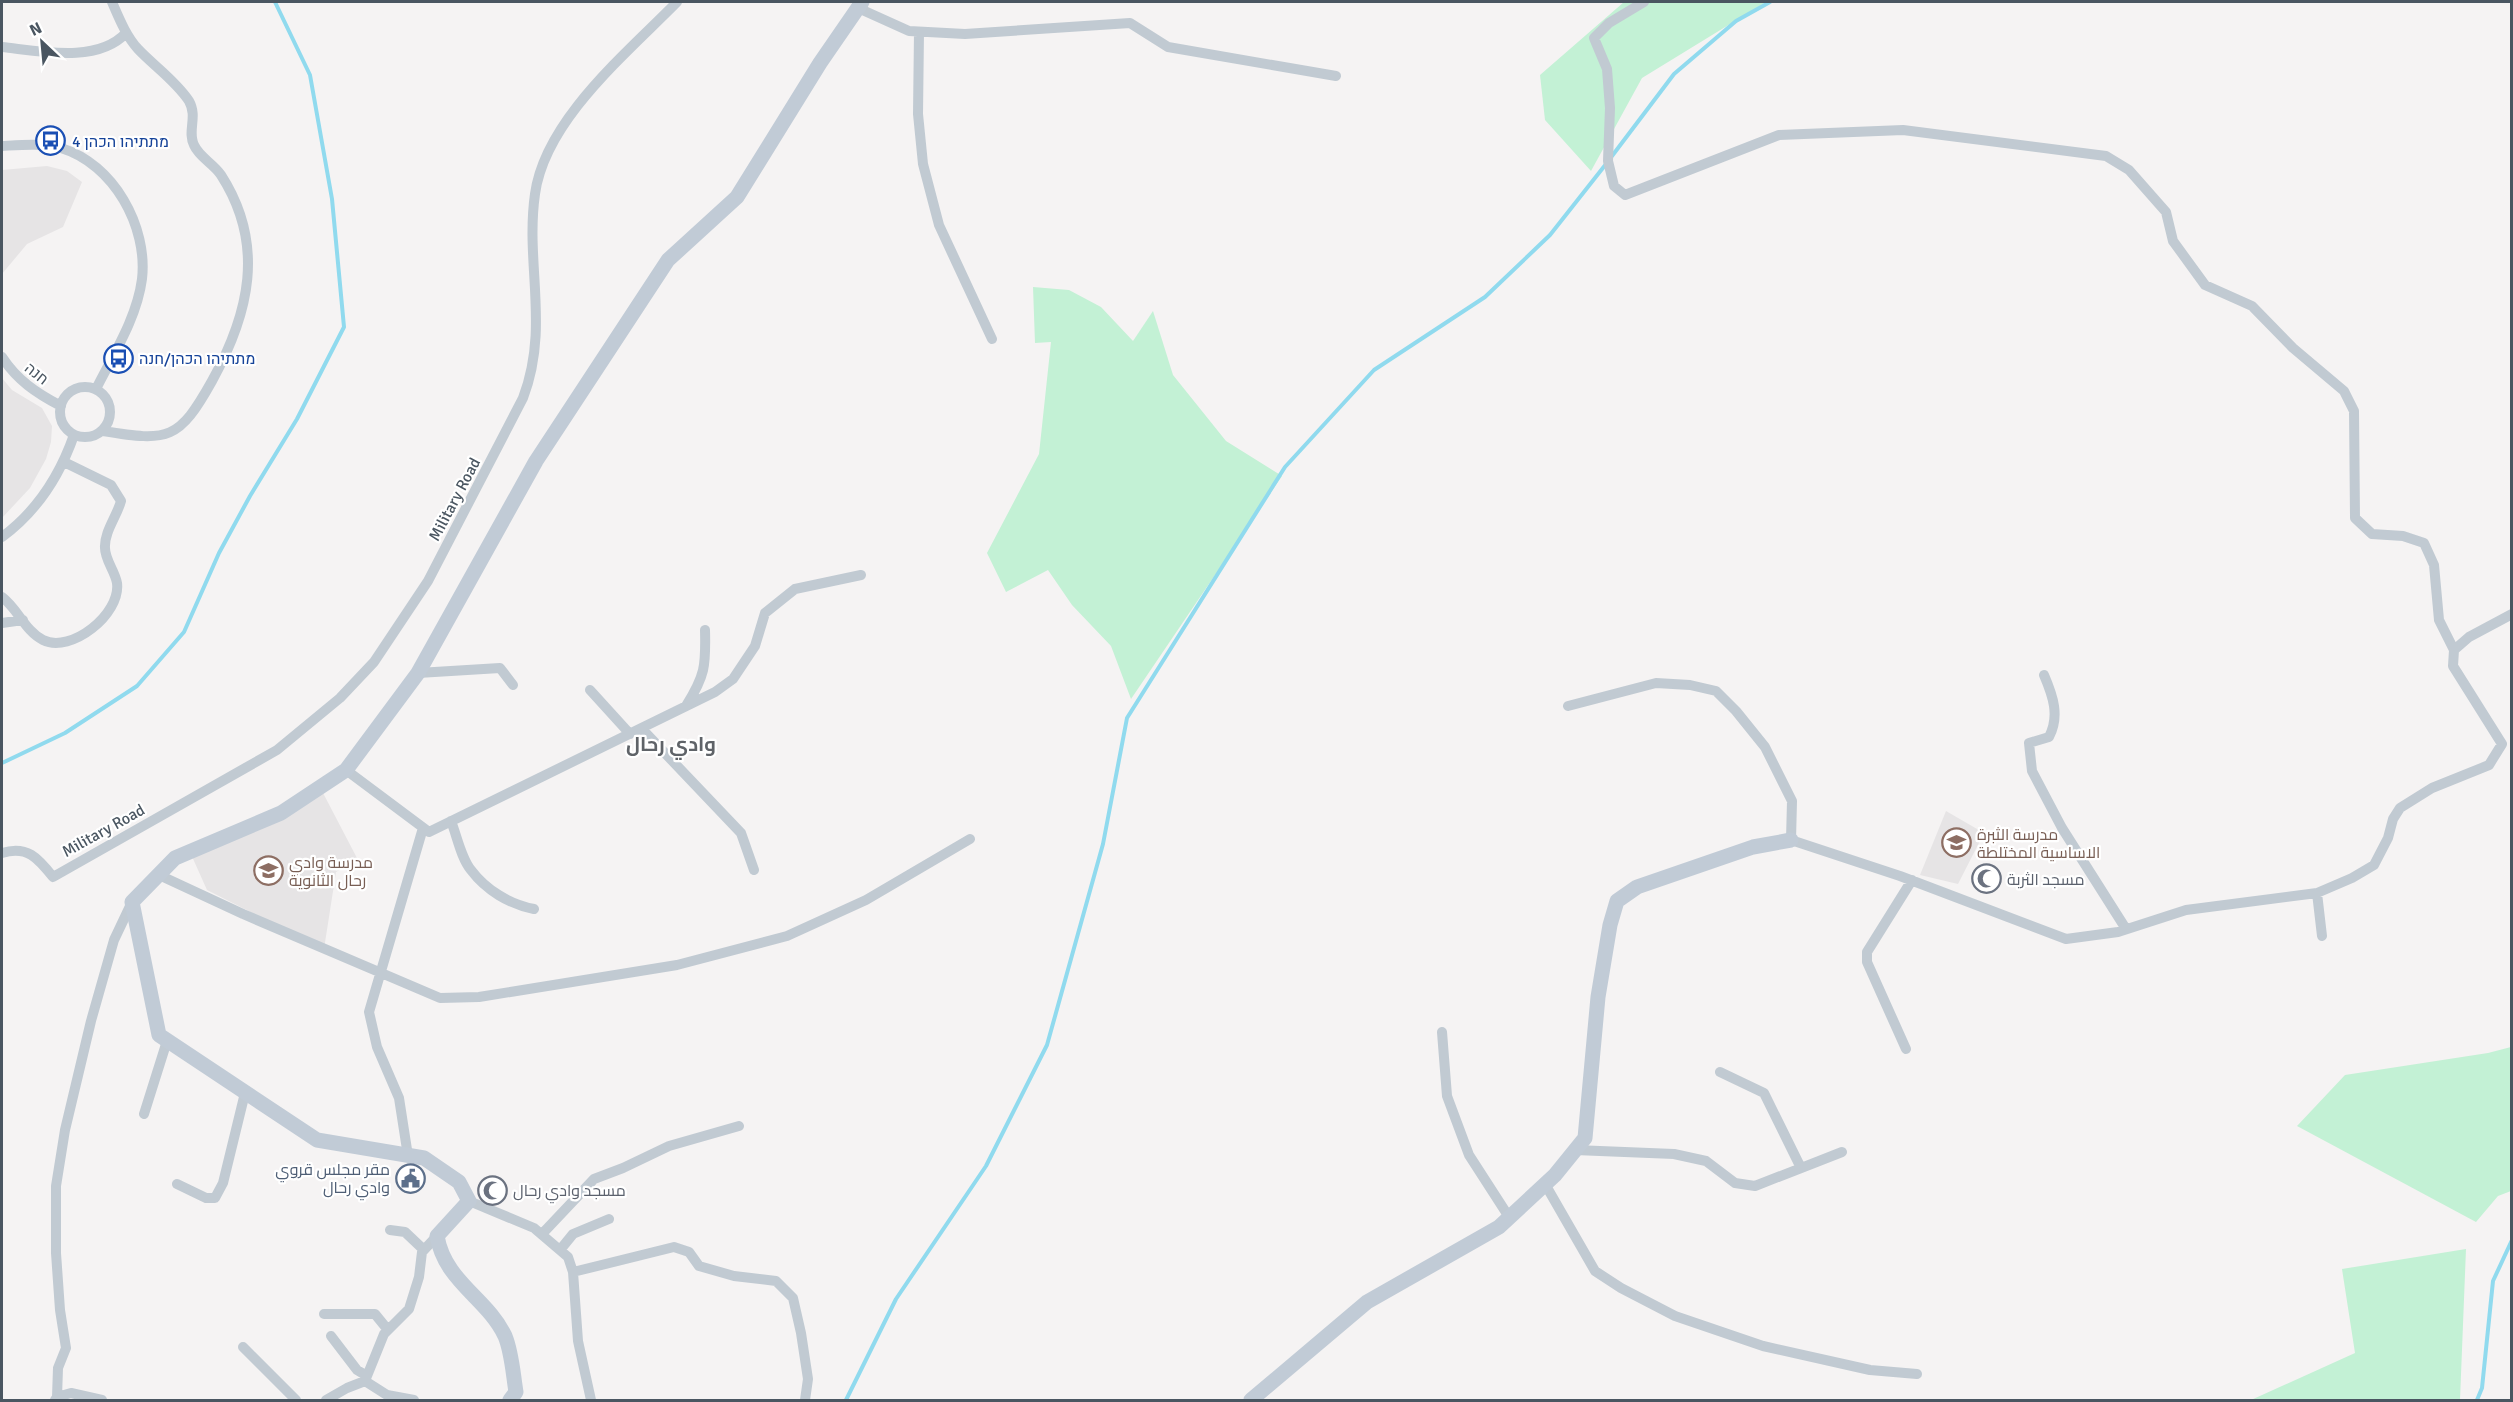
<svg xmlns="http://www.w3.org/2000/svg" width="2513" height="1402" font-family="Signika,Cairo,Heebo,sans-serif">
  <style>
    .education { fill: #e6e4e5 }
    .green { fill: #c3f1d5 }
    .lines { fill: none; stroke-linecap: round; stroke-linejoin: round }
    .stream { stroke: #90daee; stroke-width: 4 }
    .street { stroke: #c1cad2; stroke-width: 10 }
    .secondary { stroke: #c1cbd6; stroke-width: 15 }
    .labels { text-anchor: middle; stroke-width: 4.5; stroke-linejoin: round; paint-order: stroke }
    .transit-label { font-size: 16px; fill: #164399; stroke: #fff; text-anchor: start }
    .street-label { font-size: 16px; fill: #4a5661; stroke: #fff }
    .education-label { font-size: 16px; fill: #785e54; stroke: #fff; text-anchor: start }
    .worship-label { font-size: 16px; fill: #5b616d; stroke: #fff; text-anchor: start }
    .service-label { font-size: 16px; fill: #4e5e75; stroke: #fff; text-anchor: end }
    .quarter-label { font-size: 20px; font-weight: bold; fill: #5f6368; stroke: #fff }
  </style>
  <rect width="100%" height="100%" fill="#f5f3f3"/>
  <!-- education -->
  <path class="education" d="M47 166 67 171 82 182 63 227 27 244 2 274V170Z
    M2 378 12 390 42 408 52 426 51 442 46 459 30 488 2 518Z
    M322 791 358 860 336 872 324 949 207 890 190 852Z
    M1946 811 1984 833 1958 884 1920 875Z"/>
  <!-- green -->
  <path class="green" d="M1624 2H1766L1642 78 1591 171 1545 120 1540 75Z
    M1033 287 1069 290 1101 307 1133 341 1153 311 1173 375 1226 441 1282 476 1131 699 1111 646 1072 605 1048 570 1006 592 987 553 1039 454 1051 342 1035 343Z
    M2511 1047V1191L2498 1196 2476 1222 2297 1126 2345 1075 2488 1053Z
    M2466 1249 2460 1400H2251L2355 1353 2342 1269Z"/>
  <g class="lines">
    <!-- stream -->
    <path class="stream" d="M1612 156 1674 74 1736 21 1770 2
      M2 763 65 733 137 686 184 632 219 553 250 496 297 419 344 327 332 199 310 75 275 2
      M846 1400 896 1299 986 1166 1047 1045 1103 844 1127 718 1285 467 1374 370 1485 297 1550 235 1606 164
      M2477 1400 2482 1388 2493 1281 2512 1240"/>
    <!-- street -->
    <path class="street" d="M1644 2 1609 23 1594 38 1607 69 1610 108 1608 161 1614 186 1625 195 1779 135 1903 130 2106 156 2129 170 2166 212 2173 241 2205 285 2252 306 2293 348 2344 391 2354 411 2355 518 2372 534 2403 536 2424 543 2434 565 2439 620 2454 650
      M858 8 909 31 965 34 1130 23 1168 47 1336 76
      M919 32 918 114 923 164 939 225 992 339
      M2 47C39 51 97 64 126 33
      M2 146C21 145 42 143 61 148 114 164 148 227 142 279 137 318 113 355 96 389
      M2 357C17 380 36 393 61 406
      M60 412a25 25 0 1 1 50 0a25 25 0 1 1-50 0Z
      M103 431C169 442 179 440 212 381 249 314 266 245 221 175 214 164 199 157 194 145 187 131 198 117 189 101 176 81 154 66 138 49 126 36 119 18 112 2
      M2 537C36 512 60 475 74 435
      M2 597C18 609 25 631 43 640 71 654 121 614 117 583 115 571 105 560 105 548 104 532 117 516 121 501L111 485 64 462
      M2 623 23 620
      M418 673 500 668 513 685
      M2044 675C2053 696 2060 716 2049 737L2029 743 2032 771 2062 828 2126 929
      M590 690 630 734
      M686 706C705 676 706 666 705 630
      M1568 706 1656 683 1690 685 1716 691 1736 711 1765 747 1792 801 1791 840 1900 876 2066 939 2118 932 2186 910 2317 893 2352 878 2374 865 2388 838 2393 819 2400 808 2432 788 2489 765 2502 744 2453 666 2454 650 2469 637 2512 614
      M642 729 741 833 754 870
      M346 770 429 832 715 692 733 679 755 646 765 613 795 589 861 575
      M451 821C457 836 461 858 471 870 486 890 509 904 534 909
      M2 853C27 845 38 858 53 877L277 750 340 698 374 662 428 581 523 398C550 327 525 264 535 194 545 120 627 53 677 2
      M159 875 243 914 440 998 479 997 677 965 787 936 866 900 970 839
      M2317 893 2322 936
      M1442 1032 1447 1096 1469 1155 1509 1217
      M1906 1049 1867 962V952L1912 880
      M1720 1072 1764 1093 1801 1168
      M144 1114 167 1041
      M1575 1150 1674 1154 1706 1161 1735 1183 1755 1186 1842 1152
      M408 1156 399 1098 377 1047 369 1012 423 828
      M177 1184 206 1198H215L223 1183 245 1093
      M1545 1184 1595 1271 1621 1288 1675 1316 1763 1346 1870 1370 1917 1374
      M469 1201 534 1228 568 1257 573 1272 578 1341 591 1400
      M390 1230 405 1232 424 1250
      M542 1234 594 1179 623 1168 669 1146 739 1126
      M560 1250 573 1234 609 1219
      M573 1272 674 1247 689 1252 699 1266 734 1276 776 1281 793 1298 801 1333 808 1379 805 1400
      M324 1314H375L388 1330
      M331 1336 357 1370 367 1376
      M243 1347 296 1400
      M365 1381 384 1334 409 1309 419 1277 422 1252 437 1236
      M57 1397 71 1393 102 1400
      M55 1400 57 1397 58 1368 66 1348 60 1310 56 1253V1186L65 1130 91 1021 114 940 132 902
      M326 1400 347 1388 365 1381 387 1395 414 1400"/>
    <!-- secondary -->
    <path class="secondary" d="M510 1400 516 1392C513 1374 512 1353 505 1336 487 1298 445 1282 437 1236L469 1201 459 1182 424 1158 317 1140 159 1035 132 902 175 858 281 813 346 770 418 673 536 461 668 260 737 197 820 63 862 2
      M1251 1400 1367 1302 1499 1227 1555 1175 1585 1138 1598 997 1610 925 1617 901 1637 887 1753 847 1791 840"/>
  </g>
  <!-- icons -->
  <defs>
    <symbol id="bus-ring" viewBox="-11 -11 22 22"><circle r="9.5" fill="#fff" stroke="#1a4fb4" stroke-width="1.5"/><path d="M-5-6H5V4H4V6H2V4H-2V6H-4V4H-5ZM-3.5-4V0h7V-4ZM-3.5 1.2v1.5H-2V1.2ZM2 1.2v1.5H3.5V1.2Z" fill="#1a4fb4"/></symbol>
    <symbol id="school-ring" viewBox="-11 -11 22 22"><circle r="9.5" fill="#fff" stroke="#8d6e63" stroke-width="1.5"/><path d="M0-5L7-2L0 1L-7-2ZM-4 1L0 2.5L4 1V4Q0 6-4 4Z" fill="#8d6e63"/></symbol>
    <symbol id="mosque-ring" viewBox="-11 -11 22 22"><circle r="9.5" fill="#fff" stroke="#6b7280" stroke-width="1.5"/><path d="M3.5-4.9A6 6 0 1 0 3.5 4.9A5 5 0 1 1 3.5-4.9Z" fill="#6b7280"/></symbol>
    <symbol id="civic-ring" viewBox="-11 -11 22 22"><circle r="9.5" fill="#fff" stroke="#5c6f8a" stroke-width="1.5"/><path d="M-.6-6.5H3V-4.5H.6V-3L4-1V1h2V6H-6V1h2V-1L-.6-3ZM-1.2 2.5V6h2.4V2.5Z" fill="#5c6f8a"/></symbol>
  </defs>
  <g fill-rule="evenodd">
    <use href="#bus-ring" x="34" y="124" width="33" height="33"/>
    <use href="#bus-ring" x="102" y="342" width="33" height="33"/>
    <use href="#school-ring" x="1940" y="826" width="33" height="33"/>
    <use href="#school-ring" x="252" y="854" width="33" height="33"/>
    <use href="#mosque-ring" x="1970" y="862" width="33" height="33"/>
    <use href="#civic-ring" x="394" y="1162" width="33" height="33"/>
    <use href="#mosque-ring" x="476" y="1174" width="33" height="33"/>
  </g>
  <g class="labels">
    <!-- transit labels -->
    <g class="transit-label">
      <text x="72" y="147">מתתיהו הכהן 4</text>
      <text x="139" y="364">מתתיהו הכהן/חנה</text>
    </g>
    <!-- street labels -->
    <g class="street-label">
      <text transform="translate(37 373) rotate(38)" y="6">חנה</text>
      <text transform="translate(454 499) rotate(-62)" y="6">Military Road</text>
      <text transform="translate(103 830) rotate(-29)" y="6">Military Road</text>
    </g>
    <!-- education labels -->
    <g class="education-label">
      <text x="1977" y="840">مدرسة الثبرة<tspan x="1977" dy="18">الاساسية المختلطة</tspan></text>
      <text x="289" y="868">مدرسة وادي<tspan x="289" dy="18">رحال الثانوية</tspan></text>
    </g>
    <!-- worship labels -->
    <g class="worship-label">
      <text x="2007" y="885">مسجد الثربة</text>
      <text x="513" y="1196">مسجد وادي رحال</text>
    </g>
    <!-- service labels -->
    <g class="service-label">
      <text x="390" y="1175">مقر مجلس قروي<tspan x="390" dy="18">وادي رحال</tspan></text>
    </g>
    <!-- quarter labels -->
    <g class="quarter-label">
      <text x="671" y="751">وادي رحال</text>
    </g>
  </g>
  <!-- border -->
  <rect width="2513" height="1402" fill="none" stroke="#4a5661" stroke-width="6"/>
  <!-- north arrow -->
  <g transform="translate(42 42) rotate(334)" stroke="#ffffff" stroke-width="4.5" paint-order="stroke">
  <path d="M0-4.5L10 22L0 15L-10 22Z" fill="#4a5661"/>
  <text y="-9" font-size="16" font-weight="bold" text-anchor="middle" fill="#4a5661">N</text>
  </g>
</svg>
